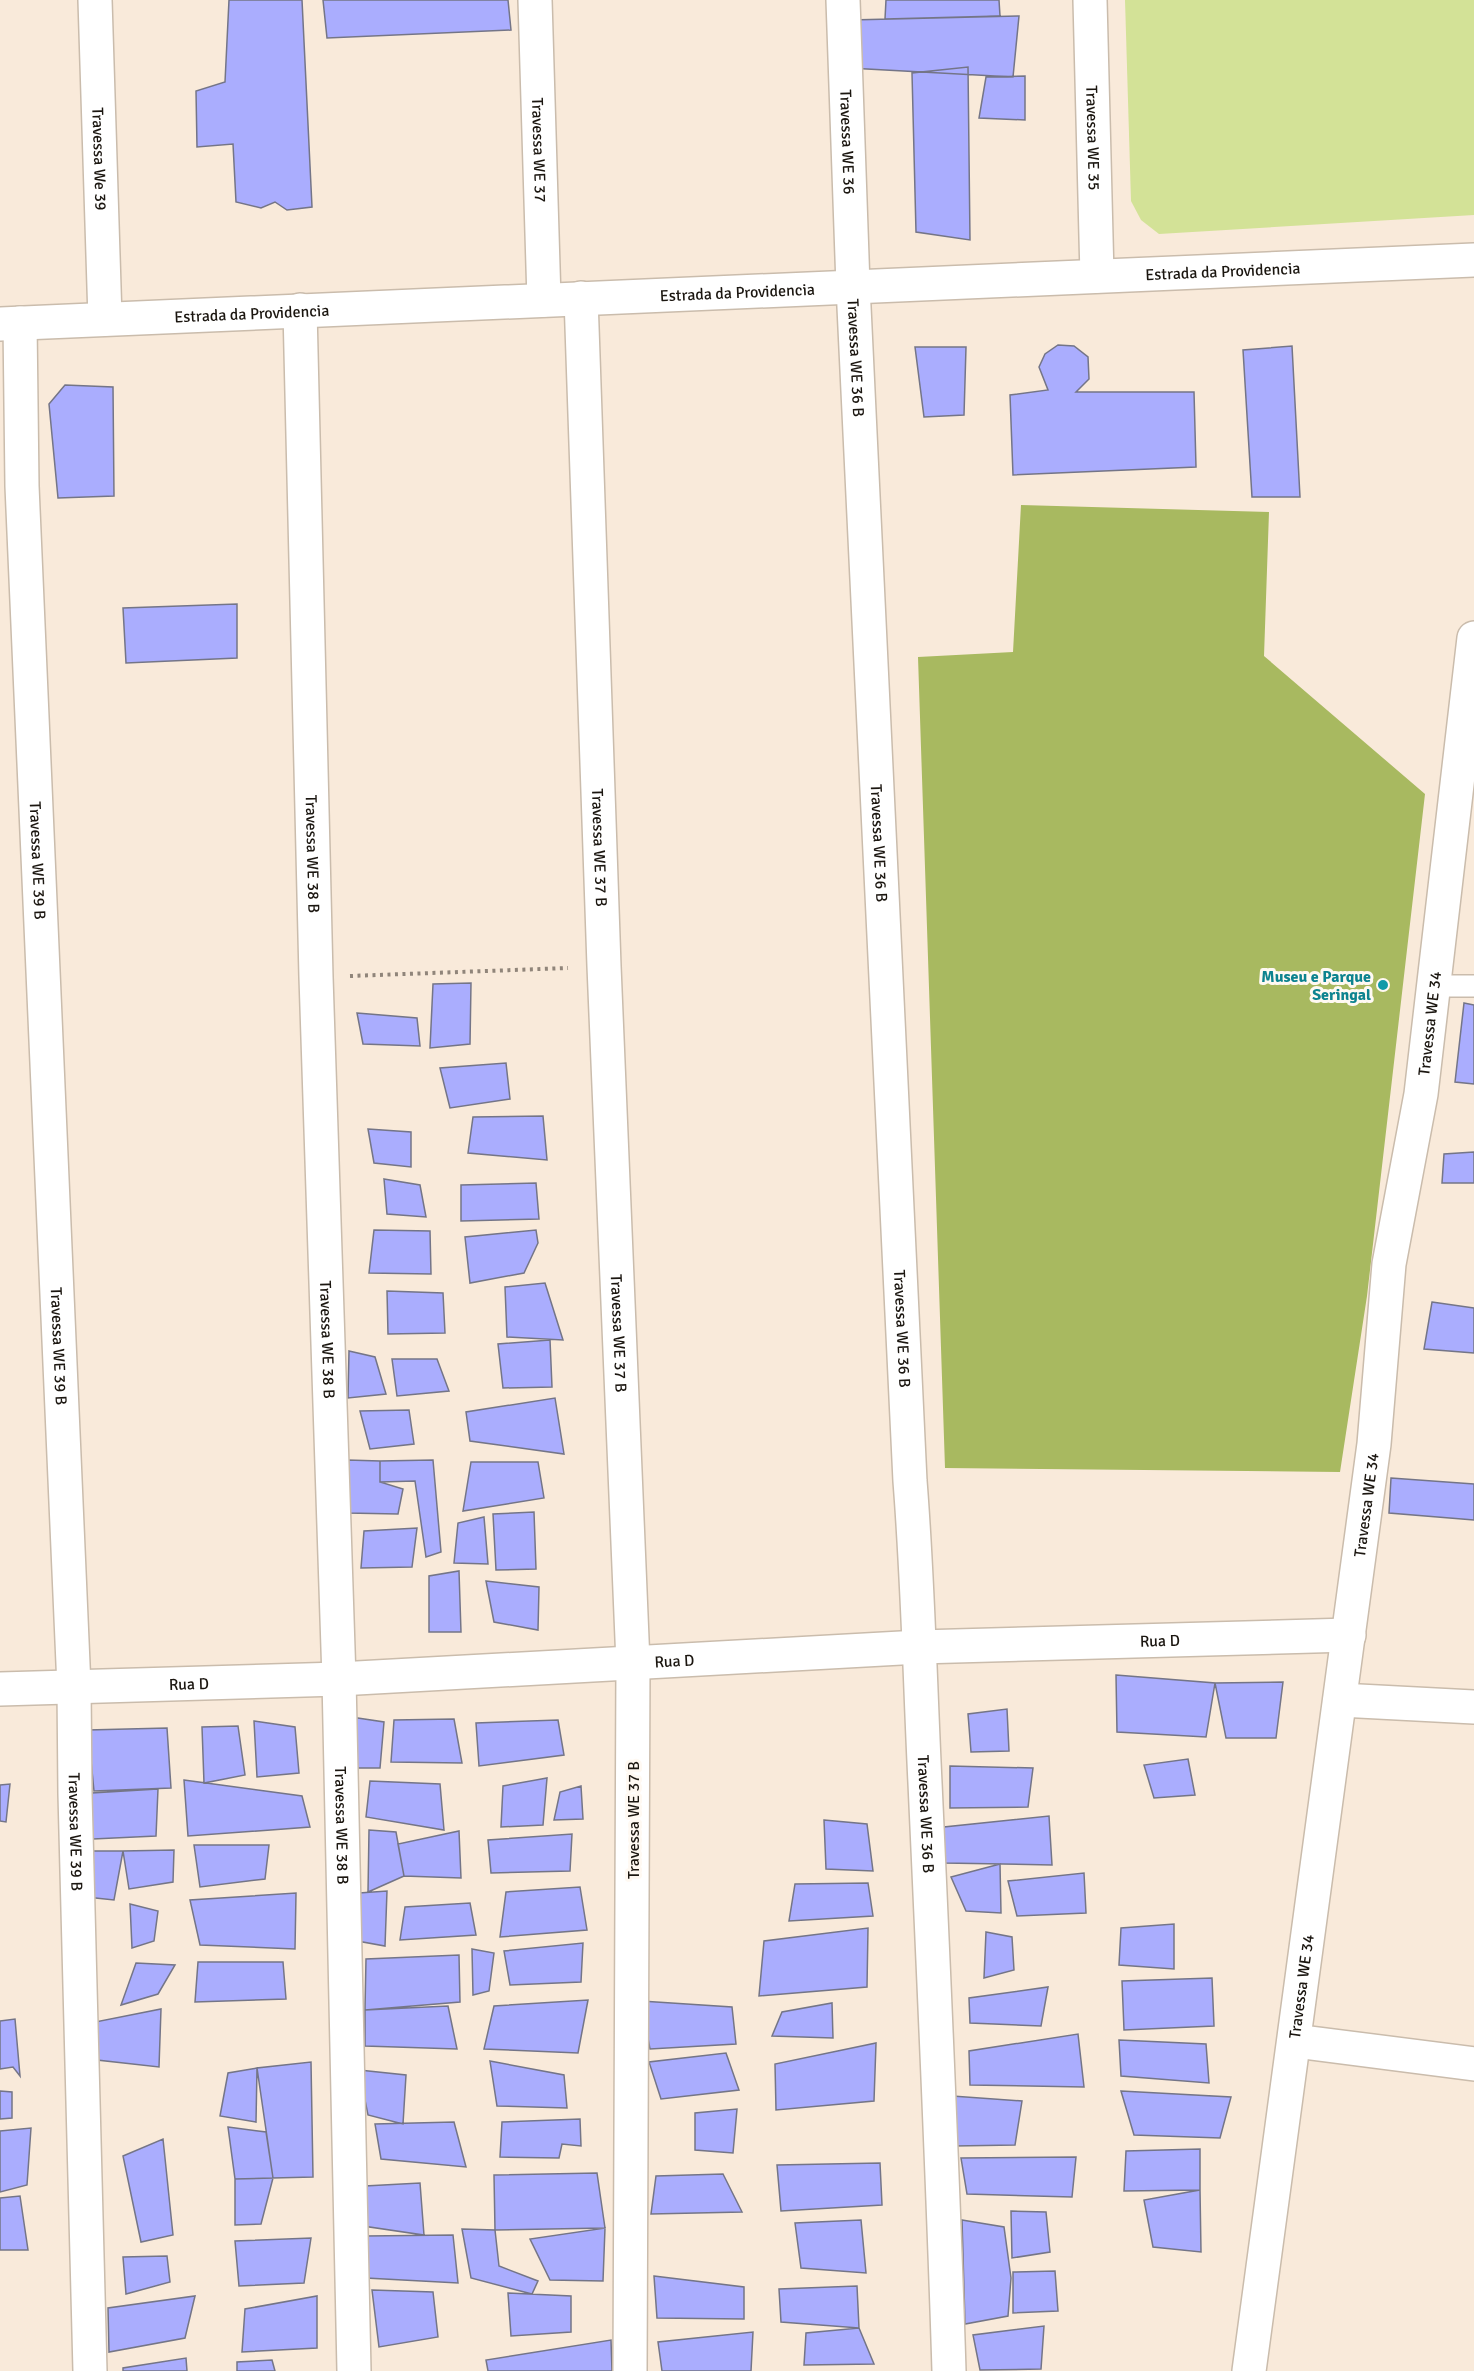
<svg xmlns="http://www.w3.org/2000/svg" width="1474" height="2371" font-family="Signika,sans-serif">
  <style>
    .green { fill: #d3e297 }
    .forest { fill: #a8b960 }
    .building { fill: #aaadfe; stroke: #747587; stroke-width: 1.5 }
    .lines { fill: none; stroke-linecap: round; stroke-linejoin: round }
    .service-casing { stroke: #cabcac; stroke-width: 24 }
    .minor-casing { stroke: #cabcac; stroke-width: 36 }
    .secondary-casing { stroke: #cabcac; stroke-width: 36 }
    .path { stroke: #90857a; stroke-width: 4; stroke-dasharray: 3 4.5; stroke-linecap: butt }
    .service { stroke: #fff; stroke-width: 21 }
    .minor { stroke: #fff; stroke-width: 33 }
    .secondary { stroke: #fff; stroke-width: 33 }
    .culture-dot { fill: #0f9aa8; stroke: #fff9f2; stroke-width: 2 }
    .labels { text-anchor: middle; stroke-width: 6; stroke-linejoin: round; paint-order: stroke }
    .street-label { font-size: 16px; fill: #1b1610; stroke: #fff9f2 }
    .culture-label { font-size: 16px; font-weight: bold; fill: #0d838f; stroke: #fff9f2; text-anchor: end }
  </style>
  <rect width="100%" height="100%" fill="#f9eada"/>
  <!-- green -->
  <path class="green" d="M1125 0H1474V215L1159 234 1141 220 1131 201Z"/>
  <!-- forest -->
  <path class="forest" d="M1021 505 1269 512 1264 656 1425 794 1367 1296 1340 1472 945 1468 918 657 1013 652Z"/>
  <!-- building -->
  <path class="building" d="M229 0H302L312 207 287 210 275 202 261 208 236 202 233 144 197 147 196 91 225 82Z
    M323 0H508L511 30 327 38Z
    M886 0H999L1000 16 885 19Z
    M1019 16 1013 77 849 68 850 20Z
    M968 67 970 240 916 232 912 73Z
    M1025 76V120L979 118 986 77Z
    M1058 345 1074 346 1088 357 1089 379 1076 392H1194L1196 467 1013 475 1010 395 1048 390 1039 367 1045 354Z
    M1292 346 1300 497H1252L1243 350Z
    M915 347H966L964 415 924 417Z
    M65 385 113 387 114 496 58 498 49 404Z
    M237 604V658L126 663 123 608Z
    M471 983 470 1044 430 1048 433 984Z
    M1464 1003 1474 1005V1084L1455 1082Z
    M357 1013 417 1018 420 1046 363 1044Z
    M506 1063 510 1099 450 1108 440 1068Z
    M543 1116 547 1160 468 1153 473 1117Z
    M368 1129 411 1132V1167L374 1163Z
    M1474 1152V1183H1442L1444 1154Z
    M384 1179 420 1185 426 1217 387 1214Z
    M536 1183 539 1219 461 1221V1185Z
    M374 1230 430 1231 431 1274 369 1273Z
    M536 1230 538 1243 524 1273 470 1283 465 1237Z
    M545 1283 563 1340 507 1337 505 1287Z
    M387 1291 443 1293 445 1333 388 1334Z
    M1432 1302 1474 1308V1353L1424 1349Z
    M550 1340 552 1387 503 1388 498 1344Z
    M349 1351 375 1357 386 1394 348 1398Z
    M392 1359H437L449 1391 397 1396Z
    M555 1398 564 1454 470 1441 466 1412Z
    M409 1410 414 1444 370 1449 360 1411Z
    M347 1460 380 1461V1482L403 1489 398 1514 347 1513Z
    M433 1460 441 1552 426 1557 415 1481 380 1482V1461Z
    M471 1462H538L544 1498 463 1511Z
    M1391 1478 1474 1484V1520L1389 1513Z
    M534 1512 536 1569 496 1570 493 1514Z
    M484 1517 488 1564 454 1563 458 1523Z
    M417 1528 412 1567 361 1568 364 1531Z
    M459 1571 461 1632H429V1576Z
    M486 1581 539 1587 538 1630 494 1622Z
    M1116 1675 1215 1683 1206 1737 1117 1732Z
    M1283 1682 1276 1738H1226L1215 1683Z
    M1007 1709 1009 1751 971 1752 968 1714Z
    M351 1717 384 1722 380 1768H346Z
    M454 1719 462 1763 391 1762 394 1720Z
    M558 1720 564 1755 479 1766 476 1723Z
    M254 1721 295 1727 299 1773 257 1777Z
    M238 1726 245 1775 204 1783 202 1727Z
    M167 1728 171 1788 94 1791 88 1730Z
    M1188 1759 1195 1795 1154 1798 1144 1765Z
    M950 1766 1033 1768 1028 1807 950 1808Z
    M547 1778 543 1825 501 1827 503 1786Z
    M184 1780 302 1796 310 1827 188 1836Z
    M370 1781 440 1784 444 1830 366 1817Z
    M10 1784 6 1822 0 1821V1785Z
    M581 1786 583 1819 554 1820 560 1792Z
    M158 1789 156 1836 93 1839 75 1794Z
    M1049 1816 1052 1865 944 1863V1827Z
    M824 1820 867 1824 873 1871 826 1869Z
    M369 1830 396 1832 404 1876 368 1892Z
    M459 1831 461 1878 404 1876 398 1844Z
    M572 1834 570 1871 491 1873 488 1840Z
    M194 1845H269L265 1879 200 1887Z
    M174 1850 173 1882 129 1889 123 1851Z
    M90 1851H123L114 1900 77 1896Z
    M1000 1864 1001 1913 966 1911 951 1877Z
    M1084 1873 1086 1913 1017 1916 1008 1881Z
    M868 1883 873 1916 789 1921 795 1884Z
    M580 1887 587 1930 500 1937 506 1892Z
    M387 1891 385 1946 352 1940 345 1894Z
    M296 1893 295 1949 200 1945 190 1900Z
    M470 1903 476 1935 400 1940 405 1907Z
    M130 1904 158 1911 154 1941 132 1948Z
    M1174 1924V1969L1119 1965 1121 1928Z
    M868 1928 867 1987 759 1996 764 1941Z
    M986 1932 1012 1937 1014 1970 984 1978Z
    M583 1943 581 1982 510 1985 504 1951Z
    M472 1949 494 1953 489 1991 473 1995Z
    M459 1955 460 2002 365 2010 366 1959Z
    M198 1962H283L286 1999 195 2002Z
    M136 1963 175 1965 158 1994 121 2005Z
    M1212 1978 1214 2026 1124 2030 1122 1981Z
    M1048 1987 1041 2026 970 2023 969 1998Z
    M588 2000 578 2053 484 2049 494 2006Z
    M641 2001 732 2007 736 2044 650 2049Z
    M832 2003 833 2038 772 2036 782 2012Z
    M448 2006 457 2049 365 2046V2010Z
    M161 2009 159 2067 97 2060 95 2022Z
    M15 2019 20 2076 13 2067 0 2069V2021Z
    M1078 2034 1084 2087 970 2085 969 2051Z
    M1119 2040 1206 2044 1209 2083 1121 2076Z
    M876 2043 874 2101 776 2110 775 2064Z
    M726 2053 739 2090 661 2099 649 2062Z
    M490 2061 564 2075 567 2108 497 2106Z
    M311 2062 313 2177 273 2178 257 2068Z
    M257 2068 256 2122 220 2116 228 2073Z
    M359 2070 406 2075 403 2124 368 2115Z
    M0 2091 12 2092V2118L0 2119Z
    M1121 2091 1231 2097 1220 2138 1134 2135Z
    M952 2096 1022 2101 1015 2145 954 2146Z
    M737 2109 733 2153 695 2150V2113Z
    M580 2119 581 2146 562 2144 559 2158 500 2157 502 2122Z
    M454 2122 466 2167 381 2159 375 2124Z
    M228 2127 266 2132 273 2178 235 2179Z
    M31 2128 27 2185 0 2192V2131Z
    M163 2139 173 2235 141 2242 123 2156Z
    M1200 2149V2190L1124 2191 1126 2151Z
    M1076 2157 1072 2197 967 2194 961 2158Z
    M880 2163 882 2205 781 2211 777 2165Z
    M597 2173 605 2228 495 2230 494 2175Z
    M723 2174 742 2212 651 2214 656 2176Z
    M273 2178 261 2224 235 2225V2179Z
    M420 2183 424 2235 363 2226 365 2186Z
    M1200 2190 1201 2252 1153 2247 1144 2200Z
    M20 2196 28 2250H0V2198Z
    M1011 2211 1046 2212 1050 2252 1012 2258Z
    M861 2220 866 2273 801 2268 795 2223Z
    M962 2220 1004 2227 1011 2278 1008 2316 965 2324Z
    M605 2228 603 2281 550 2280 530 2239Z
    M462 2229 495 2230 499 2266 538 2281 532 2294 471 2278Z
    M453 2235 458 2283 366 2278V2236Z
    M311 2238 304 2283 239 2286 235 2241Z
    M167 2256 170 2282 126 2294 123 2257Z
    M1055 2271 1058 2311 1013 2313V2272Z
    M654 2276 744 2287V2319L657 2318Z
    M857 2286 859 2328 781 2322 779 2289Z
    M372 2290 433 2292 438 2337 379 2347Z
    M508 2293 571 2296V2332L511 2336Z
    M195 2296 185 2338 109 2352 108 2308Z
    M317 2296V2348L242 2352 245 2309Z
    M1044 2326 1041 2369 980 2370 973 2335Z
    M859 2328 874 2364 804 2365 806 2333Z
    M753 2332 751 2371H662L658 2342Z
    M611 2340 612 2371H488L486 2360Z
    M186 2358 187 2371H123V2368Z
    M272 2360 275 2371H237V2362Z"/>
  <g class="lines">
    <defs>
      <path id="service" d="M1434 986H1474"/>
      <g id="minor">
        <path id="s1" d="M95 0 105 319"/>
        <path id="s2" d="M535 0 544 300"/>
        <path id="s3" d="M843 0 853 286 910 1481C918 1581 920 1682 925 1783 934 1979 943 2175 949 2371"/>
        <path id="s4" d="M1090 0 1097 276"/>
        <path id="s5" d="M581 298 604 966 633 1663 630 2371"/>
        <path id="s6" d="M300 310 316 977 339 1679 354 2371"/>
        <path id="s7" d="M20 323 22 486 74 1687 75 1794 90 2371"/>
        <path id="s8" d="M0 1689 339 1679 919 1647 1349 1635"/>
        <path d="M1340 1700 1474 1707"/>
        <path d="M1295 2041 1474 2064"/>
        <path id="s9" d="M1249 2371 1374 1444 1389 1264 1421 1094 1474 638"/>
      </g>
      <g id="secondary">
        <path id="s10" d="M0 324 1474 260"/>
      </g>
    </defs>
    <!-- service casing -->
    <use href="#service" class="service-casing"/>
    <!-- minor casing -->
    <use href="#minor" class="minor-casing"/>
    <!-- secondary casing -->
    <use href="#secondary" class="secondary-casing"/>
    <!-- path -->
    <path class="path" d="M350 976 568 968"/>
    <!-- service -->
    <use href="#service" class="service"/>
    <!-- minor -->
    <use href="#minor" class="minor"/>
    <!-- secondary -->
    <use href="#secondary" class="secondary"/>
  </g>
  <!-- markers -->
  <circle class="culture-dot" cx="1383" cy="985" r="6"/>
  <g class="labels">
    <!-- street labels -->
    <g class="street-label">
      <text dy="6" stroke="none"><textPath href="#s4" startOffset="138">Travessa WE 35</textPath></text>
      <text dy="6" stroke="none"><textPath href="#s3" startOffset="142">Travessa WE 36</textPath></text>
      <text dy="6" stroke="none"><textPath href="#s2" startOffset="150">Travessa WE 37</textPath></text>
      <text dy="6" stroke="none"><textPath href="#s1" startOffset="159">Travessa We 39</textPath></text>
      <text dy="6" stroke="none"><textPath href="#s10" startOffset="1224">Estrada da Providencia</textPath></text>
      <text dy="6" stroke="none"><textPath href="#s10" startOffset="738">Estrada da Providencia</textPath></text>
      <text dy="6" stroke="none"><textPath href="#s10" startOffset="252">Estrada da Providencia</textPath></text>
      <text dy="6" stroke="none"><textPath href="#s3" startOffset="358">Travessa WE 36 B</textPath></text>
      <text dy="6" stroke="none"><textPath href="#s3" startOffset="844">Travessa WE 36 B</textPath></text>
      <text dy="6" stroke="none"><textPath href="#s5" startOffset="550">Travessa WE 37 B</textPath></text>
      <text dy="6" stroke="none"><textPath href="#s6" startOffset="544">Travessa WE 38 B</textPath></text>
      <text dy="6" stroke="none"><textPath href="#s7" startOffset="538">Travessa WE 39 B</textPath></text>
      <text dy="6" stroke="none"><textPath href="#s9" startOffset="1360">Travessa WE 34</textPath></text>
      <text dy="6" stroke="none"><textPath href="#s3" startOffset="1330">Travessa WE 36 B</textPath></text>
      <text dy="6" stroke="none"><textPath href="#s5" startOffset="1036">Travessa WE 37 B</textPath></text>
      <text dy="6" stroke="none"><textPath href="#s6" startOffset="1030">Travessa WE 38 B</textPath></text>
      <text dy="6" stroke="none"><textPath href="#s7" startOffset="1024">Travessa WE 39 B</textPath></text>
      <text dy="6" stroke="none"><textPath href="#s9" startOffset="874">Travessa WE 34</textPath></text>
      <text dy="6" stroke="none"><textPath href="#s8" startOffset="1161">Rua D</textPath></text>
      <text dy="6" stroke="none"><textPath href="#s8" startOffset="675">Rua D</textPath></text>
      <text dy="6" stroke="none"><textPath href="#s8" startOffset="189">Rua D</textPath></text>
      <text dy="6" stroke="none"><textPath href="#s3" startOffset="1816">Travessa WE 36 B</textPath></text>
      <text transform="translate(633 1820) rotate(-90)" y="6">Travessa WE 37 B</text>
      <text dy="6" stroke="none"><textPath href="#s6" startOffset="1516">Travessa WE 38 B</textPath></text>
      <text dy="6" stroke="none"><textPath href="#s7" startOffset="1510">Travessa WE 39 B</textPath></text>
      <text dy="6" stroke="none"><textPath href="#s9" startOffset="388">Travessa WE 34</textPath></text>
    </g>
    <!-- culture labels -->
    <g class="culture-label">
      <text x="1371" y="982">Museu e Parque<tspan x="1371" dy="18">Seringal</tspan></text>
    </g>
  </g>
</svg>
